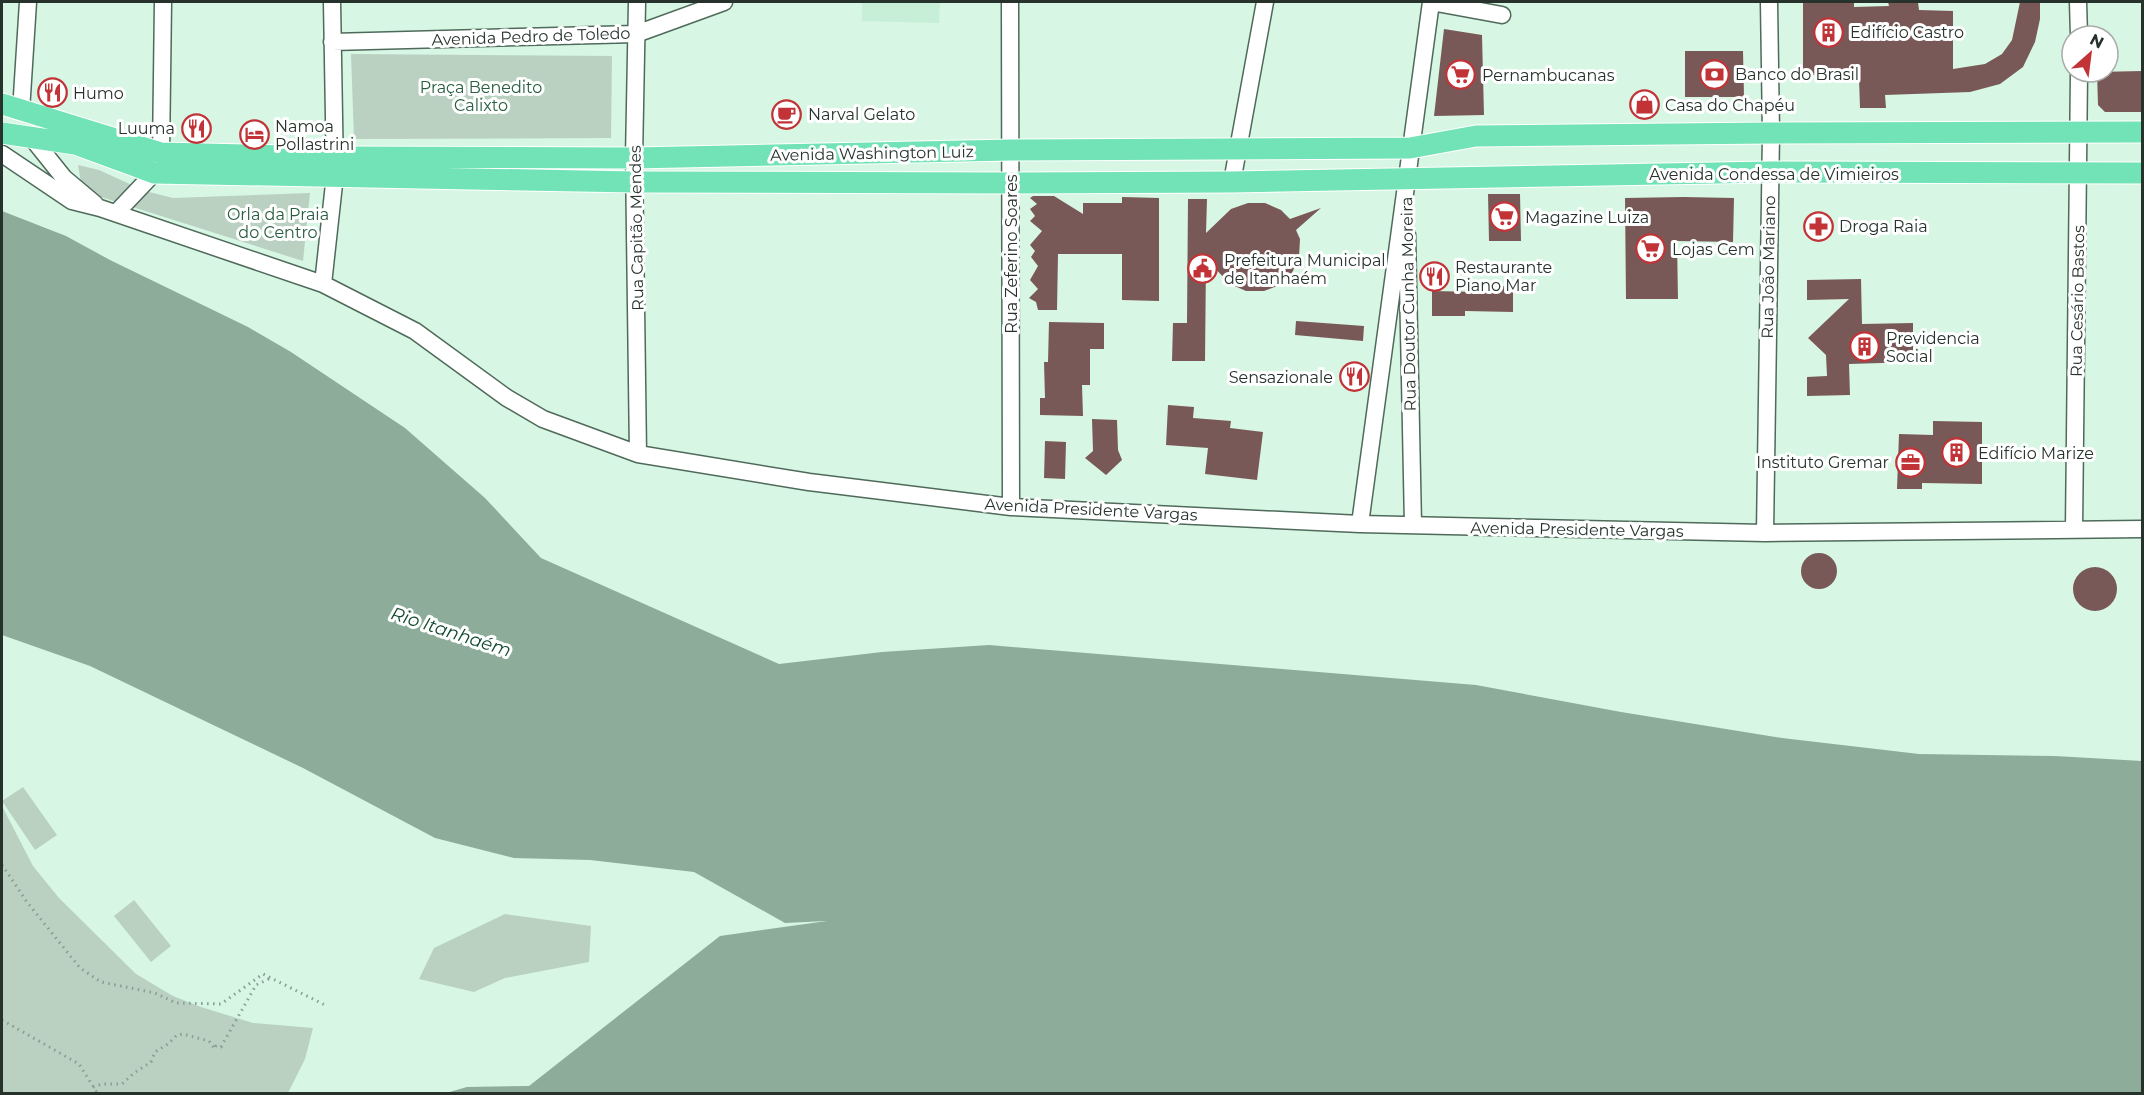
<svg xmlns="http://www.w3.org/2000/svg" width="2144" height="1095" font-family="Montserrat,sans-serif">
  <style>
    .built { fill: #c7eed6 }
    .green { fill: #bad1c2 }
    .water { fill: #8dad9a }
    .building { fill: #795957 }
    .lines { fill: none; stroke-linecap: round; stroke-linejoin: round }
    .minor-casing { stroke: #4f6a5a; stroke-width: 19 }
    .major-casing { stroke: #fff; stroke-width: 23 }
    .path { stroke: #879e90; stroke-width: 3; stroke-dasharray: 1.5 4.5; stroke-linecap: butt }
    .minor { stroke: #fff; stroke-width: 16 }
    .major { stroke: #71e3b6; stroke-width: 21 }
    .labels { text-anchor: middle; stroke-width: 6; stroke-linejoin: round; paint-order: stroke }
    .poi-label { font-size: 16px; fill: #26322b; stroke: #fff; text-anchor: start }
    .street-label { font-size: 16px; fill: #26322b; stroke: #fff }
    .park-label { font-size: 16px; fill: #275d41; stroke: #fff }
    .water-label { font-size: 18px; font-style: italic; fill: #0e472d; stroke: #fff }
  </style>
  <rect width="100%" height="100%" fill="#d7f6e3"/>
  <!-- built -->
  <path class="built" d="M862 2H940L939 23 862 21Z"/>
  <!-- green -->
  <path class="green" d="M351 54 612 56 611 138 354 139Z
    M78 165 99 170 145 191 173 198 310 193 303 261 101 197 81 183Z
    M23 787 57 835 35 850 2 801Z
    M2 806 33 866 59 898 136 974 173 996 201 1007 253 1023 313 1028 305 1059 288 1093H2Z
    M134 900 171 946 151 962 114 916Z
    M505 914 591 926 589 962 505 978 474 992 419 979 434 948Z"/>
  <!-- water -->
  <path class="water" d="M2 211 66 236 110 260 248 327 291 352 405 428 485 498 541 558 779 664 882 652 989 645 1476 685 1621 712 1782 738 1919 754 2055 756 2142 761V1093H446L467 1087 529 1086 720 936 827 921 785 923 694 872 590 860 514 858 435 838 303 768 90 666 2 635Z"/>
  <!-- building -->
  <path class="building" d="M1803 2H1854V7L1889 6 1888 2H1918L1919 10 1953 11V69L1985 64 2002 54 2012 40 2020 2H2040V19L2035 42 2023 67 2000 84 1970 92 1885 95 1886 108H1860L1859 78 1826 75H1803Z
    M1444 29 1482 35 1484 115 1434 116Z
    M1685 51H1743L1744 97H1685Z
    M2142 71V112H2105L2098 105 2097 72Z
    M1488 194H1520L1521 241H1489Z
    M1033 196H1054L1083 214V203H1122V197L1159 198V301L1122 300V254H1058L1057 310H1038L1036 302 1029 298 1038 289 1030 280 1038 266 1031 257 1035 251 1030 245 1042 231 1030 221 1035 216 1030 209 1037 204 1030 198Z
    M1684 197 1734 198 1733 242 1677 241 1678 299H1626L1625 198Z
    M1188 199H1207L1206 233 1231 209 1248 203H1265L1281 210 1290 219 1321 208 1296 230 1300 239 1299 257 1292 273 1280 285 1264 291H1246L1230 284 1206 259 1205 361H1172L1173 323H1187Z
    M1426 265H1443V286H1426Z
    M1861 279 1862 324 1913 323V362L1849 364 1850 395 1807 396V377L1827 376 1826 355 1808 338 1849 299 1807 300V280Z
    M1480 286H1513V312L1465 311V316H1432V291L1480 292Z
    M1296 321 1364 326 1363 341 1295 335Z
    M1049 322 1104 323V349H1090V385H1082L1083 416 1040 415V398H1045L1044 362H1048Z
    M1168 405 1194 407 1193 418 1231 421 1230 428 1263 432 1257 480 1205 474 1208 448 1166 445Z
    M1092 419 1117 420 1118 450 1122 460 1106 475 1085 458 1093 451Z
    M1933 421 1982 422V484L1922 483V489H1897L1899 434 1933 435Z
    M1045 441 1066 442 1065 479 1044 478Z
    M1801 571a18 18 0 1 1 36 0a18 18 0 1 1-36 0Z
    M2073 589a22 22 0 1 1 44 0a22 22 0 1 1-44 0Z"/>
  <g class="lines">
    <defs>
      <path id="minor" d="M637 2 634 158 638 454
        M1010 2 1011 507
        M1431 2 1502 15
        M2078 2 2079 36
        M332 42 636 34 724 2
        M21 111 28 2
        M32 138 64 178 95 204
        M2 154 72 201 100 208 323 284 415 331 507 398 543 419 638 454 809 482 1011 507 1360 524 1765 533 2142 529
        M1232 182 1265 2
        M116 213 154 173 161 153 163 2
        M1407 234 1413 525
        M323 284 335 175 332 2
        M1360 524 1431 2
        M2074 529 2079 72
        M1765 533 1771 133 1769 2"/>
      <path id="major" d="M2 104 161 153 335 157 634 158 1011 150 1410 148 1476 136 1771 133 2142 132
        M2 133 75 144 154 173 635 182 1011 183 1232 182 1770 172 2142 173"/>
    </defs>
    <!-- minor casing -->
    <use href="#minor" class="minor-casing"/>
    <!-- major casing -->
    <use href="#major" class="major-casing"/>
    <!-- path -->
    <path class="path" d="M2 865 27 902 80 968 101 982 155 993 176 1003 221 1004 263 974 327 1006
      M2 1020 79 1064 98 1094
      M93 1087 102 1084H122L134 1073 151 1062 155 1052 168 1044 177 1035 183 1034 209 1041 215 1049 216 1046 221 1047 256 985 271 978"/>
    <!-- minor -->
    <use href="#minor" class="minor"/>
    <!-- major -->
    <use href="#major" class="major"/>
  </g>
  <!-- icons -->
  <defs>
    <symbol id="building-ring" viewBox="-11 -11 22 22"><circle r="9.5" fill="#fff" stroke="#c23337" stroke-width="1.5"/><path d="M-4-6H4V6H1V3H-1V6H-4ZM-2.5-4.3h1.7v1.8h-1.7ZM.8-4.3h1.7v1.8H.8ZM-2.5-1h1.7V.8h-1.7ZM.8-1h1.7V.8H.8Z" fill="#c23337"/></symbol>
    <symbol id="bank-ring" viewBox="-11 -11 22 22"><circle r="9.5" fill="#fff" stroke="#c23337" stroke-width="1.5"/><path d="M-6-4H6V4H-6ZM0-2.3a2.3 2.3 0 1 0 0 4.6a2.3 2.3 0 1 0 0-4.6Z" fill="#c23337"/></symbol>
    <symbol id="supermarket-ring" viewBox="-11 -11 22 22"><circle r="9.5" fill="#fff" stroke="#c23337" stroke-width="1.5"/><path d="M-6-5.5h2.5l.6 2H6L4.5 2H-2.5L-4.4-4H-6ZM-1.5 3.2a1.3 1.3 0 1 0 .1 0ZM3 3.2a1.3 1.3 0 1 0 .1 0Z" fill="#c23337"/></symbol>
    <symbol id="restaurant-ring" viewBox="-11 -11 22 22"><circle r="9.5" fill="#fff" stroke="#c23337" stroke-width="1.5"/><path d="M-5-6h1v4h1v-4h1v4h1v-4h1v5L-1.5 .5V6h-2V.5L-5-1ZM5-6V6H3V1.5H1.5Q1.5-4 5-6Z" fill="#c23337"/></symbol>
    <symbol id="shop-ring" viewBox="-11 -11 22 22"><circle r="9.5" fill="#fff" stroke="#c23337" stroke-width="1.5"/><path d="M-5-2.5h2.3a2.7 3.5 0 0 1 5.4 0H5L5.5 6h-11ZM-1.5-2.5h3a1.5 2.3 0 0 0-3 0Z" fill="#c23337"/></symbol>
    <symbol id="cafe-ring" viewBox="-11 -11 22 22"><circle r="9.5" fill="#fff" stroke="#c23337" stroke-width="1.5"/><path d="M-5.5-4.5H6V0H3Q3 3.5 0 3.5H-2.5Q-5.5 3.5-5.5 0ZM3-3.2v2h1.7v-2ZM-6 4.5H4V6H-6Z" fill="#c23337"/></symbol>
    <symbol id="hotel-ring" viewBox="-11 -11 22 22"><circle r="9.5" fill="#fff" stroke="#c23337" stroke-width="1.5"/><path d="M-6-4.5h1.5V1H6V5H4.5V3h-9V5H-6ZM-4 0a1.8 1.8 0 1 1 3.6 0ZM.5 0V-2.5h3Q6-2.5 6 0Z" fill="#c23337"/></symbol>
    <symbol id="pharmacy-ring" viewBox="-11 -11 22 22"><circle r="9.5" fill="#fff" stroke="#c23337" stroke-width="1.5"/><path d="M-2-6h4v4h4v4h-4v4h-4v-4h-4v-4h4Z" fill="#c23337"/></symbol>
    <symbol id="civic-ring" viewBox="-11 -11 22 22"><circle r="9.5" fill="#fff" stroke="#c23337" stroke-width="1.5"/><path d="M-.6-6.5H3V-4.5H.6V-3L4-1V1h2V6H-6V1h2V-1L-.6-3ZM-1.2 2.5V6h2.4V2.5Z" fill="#c23337"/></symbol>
    <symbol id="office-ring" viewBox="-11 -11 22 22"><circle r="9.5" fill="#fff" stroke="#c23337" stroke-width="1.5"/><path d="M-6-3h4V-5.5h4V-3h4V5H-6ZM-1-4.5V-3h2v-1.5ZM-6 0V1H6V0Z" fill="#c23337"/></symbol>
  </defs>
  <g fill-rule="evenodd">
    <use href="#building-ring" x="1812" y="16" width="33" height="33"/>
    <use href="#bank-ring" x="1698" y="58" width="33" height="33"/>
    <use href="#supermarket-ring" x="1444" y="58" width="33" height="33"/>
    <use href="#restaurant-ring" x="36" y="76" width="33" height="33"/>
    <use href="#shop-ring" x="1628" y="88" width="33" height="33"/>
    <use href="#cafe-ring" x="770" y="98" width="33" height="33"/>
    <use href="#restaurant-ring" x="180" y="112" width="33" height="33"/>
    <use href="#hotel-ring" x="238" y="118" width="33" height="33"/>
    <use href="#supermarket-ring" x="1488" y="200" width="33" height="33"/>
    <use href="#pharmacy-ring" x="1802" y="210" width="33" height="33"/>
    <use href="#supermarket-ring" x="1634" y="232" width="33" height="33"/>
    <use href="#civic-ring" x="1186" y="252" width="33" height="33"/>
    <use href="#restaurant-ring" x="1418" y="260" width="33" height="33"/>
    <use href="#building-ring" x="1848" y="330" width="33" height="33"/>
    <use href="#restaurant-ring" x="1338" y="360" width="33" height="33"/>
    <use href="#building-ring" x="1940" y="436" width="33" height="33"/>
    <use href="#office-ring" x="1894" y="446" width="33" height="33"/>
  </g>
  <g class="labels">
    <!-- poi labels -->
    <g class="poi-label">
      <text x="1850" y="38">Edifício Castro</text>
      <text x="1735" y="80">Banco do Brasil</text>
      <text x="1482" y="81">Pernambucanas</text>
      <text x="73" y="99">Humo</text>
      <text x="1665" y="111">Casa do Chapéu</text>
      <text x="808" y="120">Narval Gelato</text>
      <text x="275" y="132">Namoa<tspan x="275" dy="18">Pollastrini</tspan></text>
      <text x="175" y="134" text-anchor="end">Luuma</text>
      <text x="1525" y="223">Magazine Luiza</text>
      <text x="1839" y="232">Droga Raia</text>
      <text x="1672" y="255">Lojas Cem</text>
      <text x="1224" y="266">Prefeitura Municipal<tspan x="1224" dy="18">de Itanhaém</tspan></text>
      <text x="1455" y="273">Restaurante<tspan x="1455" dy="18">Piano Mar</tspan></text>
      <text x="1886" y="344">Previdencia<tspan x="1886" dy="18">Social</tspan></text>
      <text x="1333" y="383" text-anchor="end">Sensazionale</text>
      <text x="1978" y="459">Edifício Marize</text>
      <text x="1889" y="468" text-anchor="end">Instituto Gremar</text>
    </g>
    <!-- street labels -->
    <g class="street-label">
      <text transform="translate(531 36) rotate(-2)" y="6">Avenida Pedro de Toledo</text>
      <text transform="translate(872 153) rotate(-1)" y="6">Avenida Washington Luiz</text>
      <text x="1774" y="180">Avenida Condessa de Vimieiros</text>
      <text transform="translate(636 228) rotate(-91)" y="6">Rua Capitão Mendes</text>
      <text transform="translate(1011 254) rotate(-90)" y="6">Rua Zeferino Soares</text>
      <text transform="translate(1768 267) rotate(-89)" y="6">Rua João Mariano</text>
      <text transform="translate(2077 301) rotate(-89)" y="6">Rua Cesário Bastos</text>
      <text transform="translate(1408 304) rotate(-91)" y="6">Rua Doutor Cunha Moreira</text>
      <text transform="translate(1091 509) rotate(3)" y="6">Avenida Presidente Vargas</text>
      <text transform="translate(1577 529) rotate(1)" y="6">Avenida Presidente Vargas</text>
    </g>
    <!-- park labels -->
    <g class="park-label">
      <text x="481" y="93">Praça Benedito<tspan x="481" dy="18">Calixto</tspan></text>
      <text x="278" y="220">Orla da Praia<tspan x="278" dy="18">do Centro</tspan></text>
    </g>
    <!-- water labels -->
    <g class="water-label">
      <text transform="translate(451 632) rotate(18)" y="6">Rio Itanhaém</text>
    </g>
  </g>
  <!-- border -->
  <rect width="2144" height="1095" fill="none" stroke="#26322b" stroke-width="6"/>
  <!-- north arrow -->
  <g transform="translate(2090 54) rotate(28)"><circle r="28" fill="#ffffff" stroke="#a8adaa" stroke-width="1.5"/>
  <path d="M0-4.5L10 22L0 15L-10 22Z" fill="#c23337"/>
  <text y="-9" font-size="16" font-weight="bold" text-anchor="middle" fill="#26322b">N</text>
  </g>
</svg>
